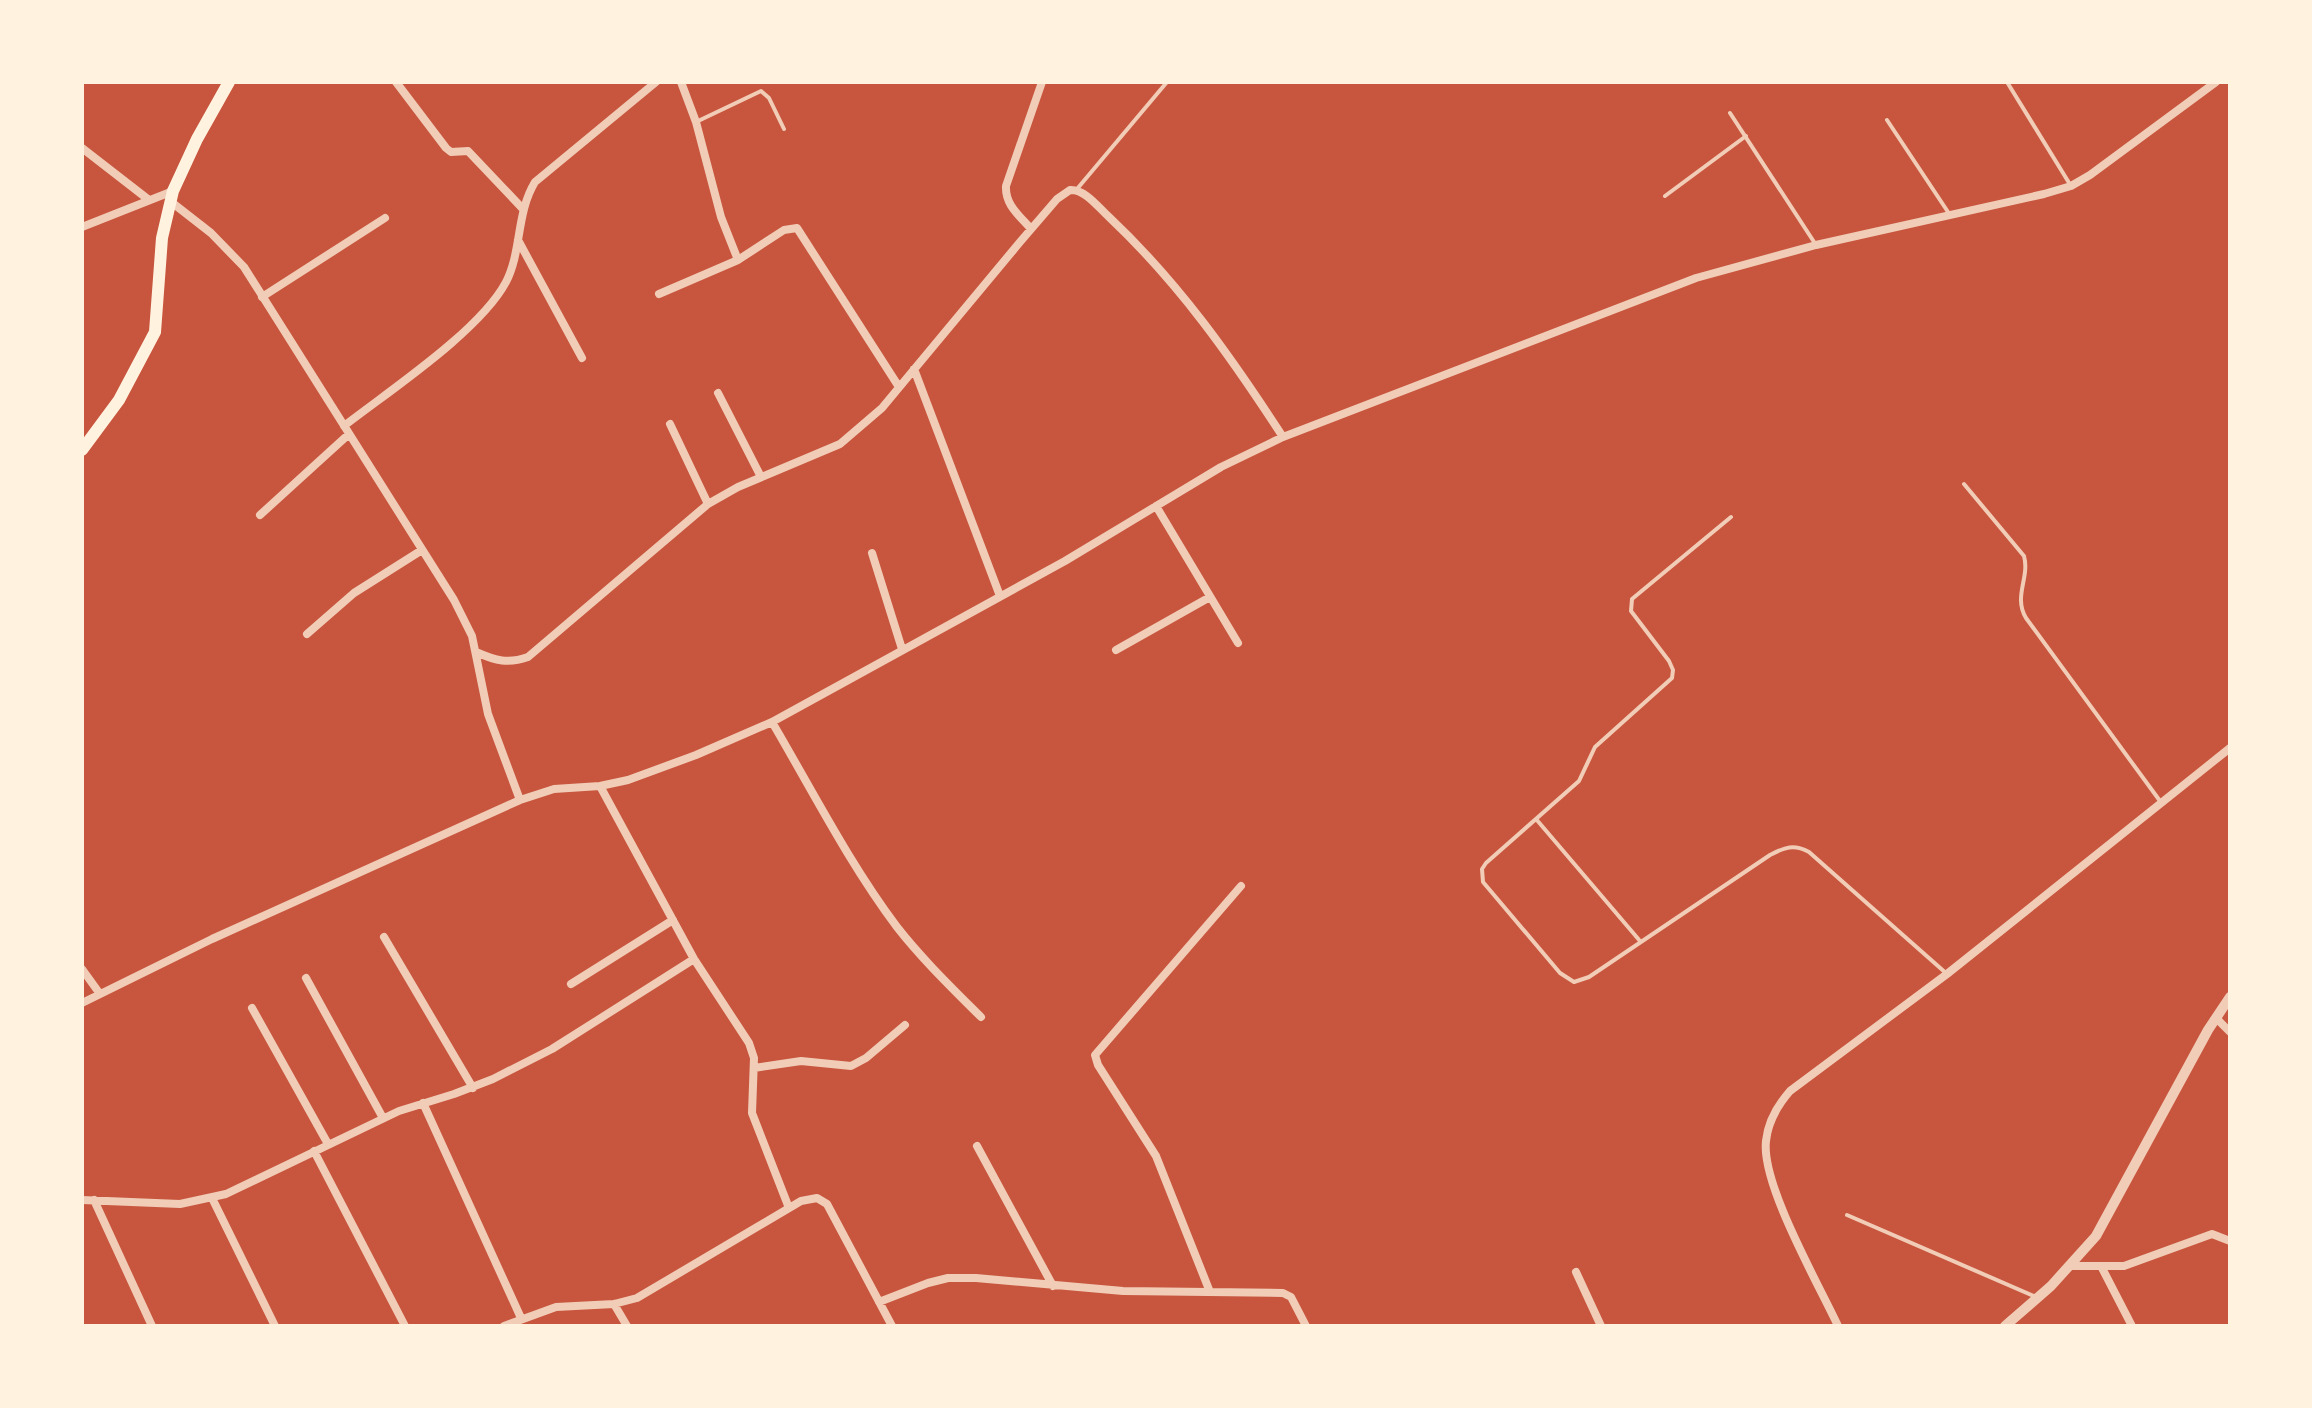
<svg xmlns="http://www.w3.org/2000/svg" width="2312" height="1408" font-family="Poppins,sans-serif">
  <style>
    .lines { fill: none; stroke-linecap: round; stroke-linejoin: round }
    .service { stroke: #f1ccb7; stroke-width: 4 }
    .minor { stroke: #f1ccb7; stroke-width: 8 }
    .tertiary { stroke: #f1ccb7; stroke-width: 10 }
    .primary { stroke: #fff3e0; stroke-width: 12 }
  </style>
  <rect width="100%" height="100%" fill="#c8553d"/>
  <g class="lines">
    <!-- service -->
    <path class="service" d="M2007 82 2071 186
      M1730 113 1816 245
      M1887 120 1950 215
      M696 122 761 91 769 98 784 129
      M1077 189 1167 82
      M1665 196 1746 136
      M1964 484 2024 556C2030 578 2013 596 2026 618L2160 801
      M1731 517 1632 599 1631 611 1669 661 1673 670 1672 678 1595 747 1579 781 1486 863 1482 869 1483 882 1560 973 1574 982 1589 977 1770 855C1785 847 1794 844 1809 852L1947 974
      M1536 819 1640 941
      M1847 1215 2036 1297"/>
    <!-- minor -->
    <path class="minor" d="M396 82 446 148 451 152 468 151 523 209
      M681 82 696 122 721 217 738 260
      M82 148 149 200
      M170 201 211 233 244 267 454 600 472 636 488 714 520 800
      M82 227 173 191
      M1031 229C1019 215 1005 205 1006 186L1042 82
      M518 240 582 358
      M659 294 738 260 784 230 797 228 899 387
      M262 297 385 218
      M914 369 1000 596
      M718 393 761 477
      M670 424 708 504
      M344 426C389 391 480 331 506 282 522 251 516 213 535 182L656 82
      M1156 506 1238 643
      M260 515 349 434
      M872 553 902 649
      M307 634 354 593 422 550
      M1116 650 1210 597
      M476 652C496 661 508 664 528 657L708 504 738 487 840 444 882 408 1020 242 1057 199 1070 190C1085 189 1098 207 1109 217 1179 283 1231 357 1283 437
      M772 722C812 790 849 863 897 927 922 959 952 988 981 1017
      M600 786 694 959 749 1043 754 1058 752 1113 789 1208
      M384 937 473 1088
      M82 969 100 994
      M306 978 383 1118
      M571 984 673 920
      M82 1003 212 939 520 800 554 789 600 786 628 780 696 755 772 722 1065 561 1221 467 1283 437 1696 278 1816 245 2044 194 2071 186 2090 175 2216 82
      M252 1008 328 1144
      M2216 1018 2230 1032
      M754 1068 801 1061 851 1066 866 1058 905 1025
      M423 1103 521 1318
      M977 1146 1053 1286
      M314 1151 405 1326
      M212 1198 275 1326
      M82 1200 180 1204 226 1194 399 1111 454 1094 493 1079 552 1049 694 959
      M94 1200 152 1326
      M2069 1266H2124L2212 1234 2230 1241
      M2102 1268 2132 1326
      M1576 1272 1601 1326
      M1210 1292 1156 1156 1098 1065 1095 1055 1241 886
      M879 1302 928 1283 948 1278H976L1123 1291 1283 1293 1291 1297 1306 1326
      M614 1304 627 1326
      M504 1326 556 1307 614 1304 637 1298 801 1201 817 1198 827 1204 892 1326
      M1838 1326C1818 1283 1761 1184 1766 1141 1768 1121 1777 1106 1790 1091L1947 974 2230 748"/>
    <!-- tertiary -->
    <path class="tertiary" d="M2005 1326 2051 1286 2096 1236 2208 1030 2230 997"/>
    <!-- primary -->
    <path class="primary" d="M82 450 119 400 155 332 162 238 173 191 197 139 229 82"/>
  </g>
  <!-- border -->
  <rect width="2312" height="1408" fill="none" stroke="#fff3e0" stroke-width="168"/>
</svg>
